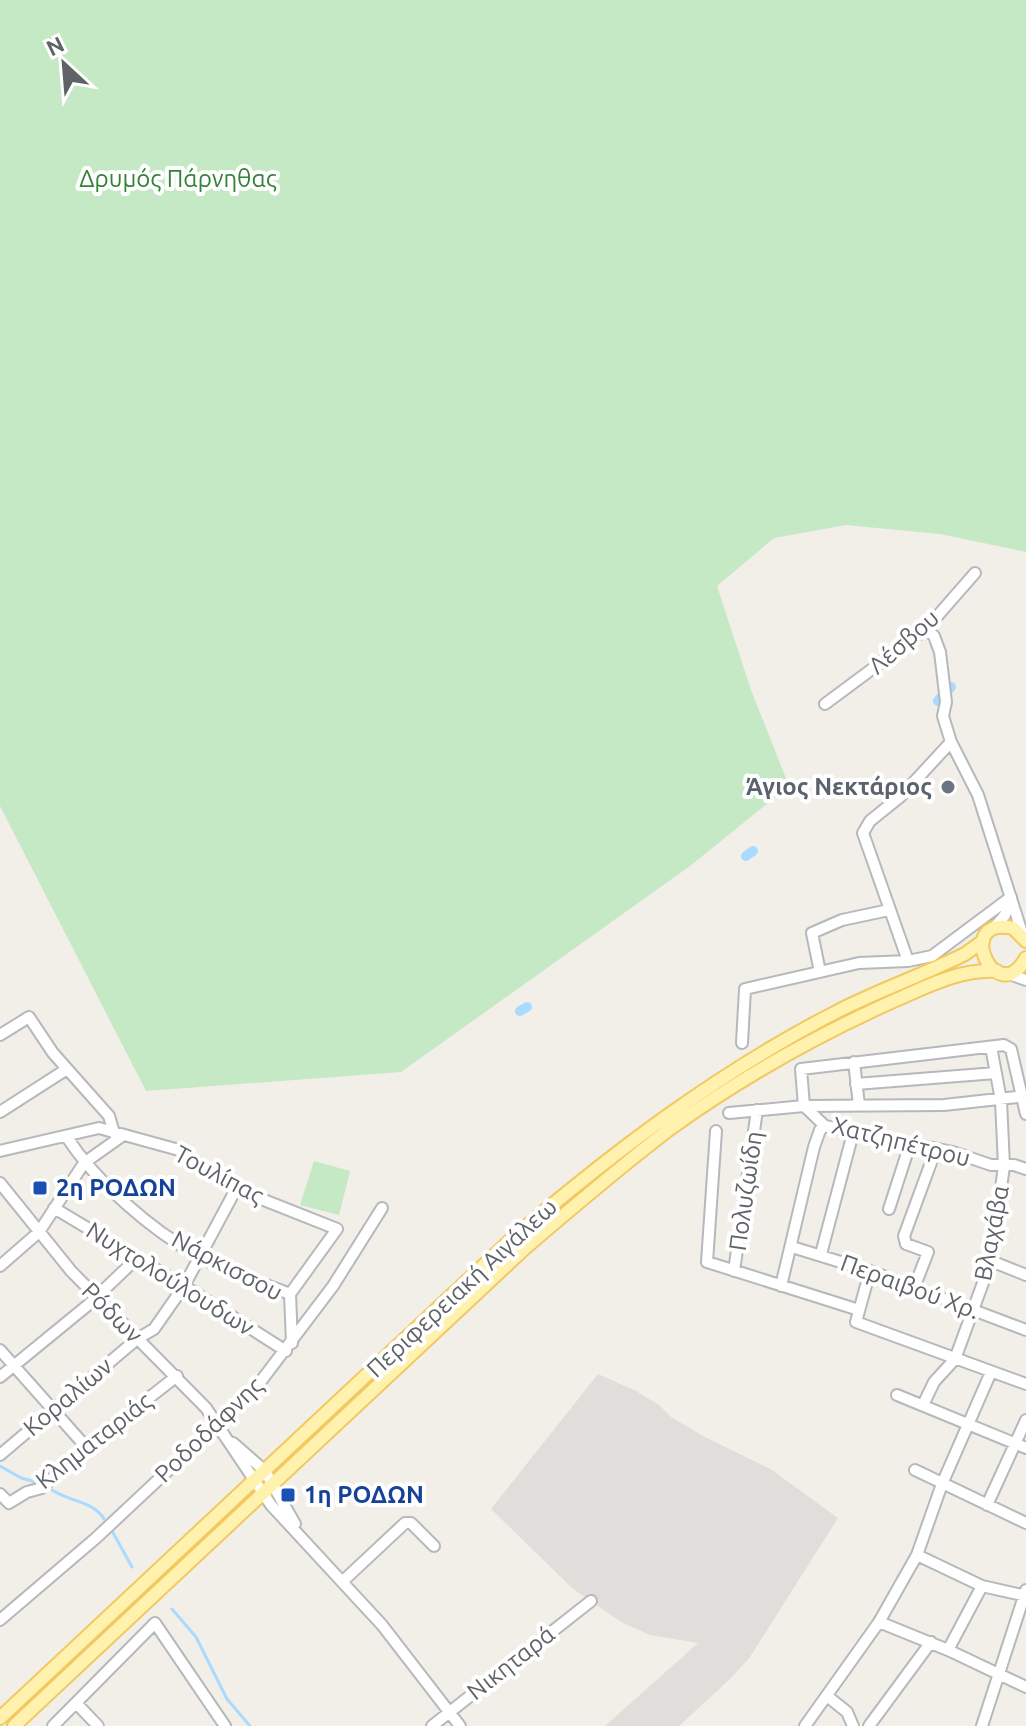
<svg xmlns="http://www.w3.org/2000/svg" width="1026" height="1726" font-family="Ubuntu,sans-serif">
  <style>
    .industrial { fill: #e0deda }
    .green { fill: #c5e8c5 }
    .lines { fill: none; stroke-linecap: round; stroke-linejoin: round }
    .stream { stroke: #aadaff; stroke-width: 3 }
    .canal { stroke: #aadaff; stroke-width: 10 }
    .minor-casing { stroke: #b5b8bc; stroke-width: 14 }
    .major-casing { stroke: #f2c960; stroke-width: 16 }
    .minor { stroke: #fff; stroke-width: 10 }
    .major { stroke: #fff2af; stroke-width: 12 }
    .worship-dot { fill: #6b7280; stroke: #fff; stroke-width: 3 }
    .transit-dot { fill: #1a4fb4; stroke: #fff; stroke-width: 3 }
    .labels { text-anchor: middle; stroke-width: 8; stroke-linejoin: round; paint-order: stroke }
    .park-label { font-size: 24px; fill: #348238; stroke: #fff }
    .street-label { font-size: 24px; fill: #5f6368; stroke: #fff }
    .worship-label { font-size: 24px; font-weight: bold; fill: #5b616d; stroke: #fff; text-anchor: end }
    .transit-label { font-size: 24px; font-weight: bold; fill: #164399; stroke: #fff; text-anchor: start }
  </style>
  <rect width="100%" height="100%" fill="#f1efe8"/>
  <!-- industrial -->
  <path class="industrial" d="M598 1374 636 1391 659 1405 671 1417 703 1436 772 1470 838 1518 750 1657 731 1678 679 1726H605L698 1643 650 1635 621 1622 572 1588 491 1509Z"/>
  <!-- green -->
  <path class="green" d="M0 0H1026V552L940 534 846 525 774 538 717 586 751 690 789 786 690 866 401 1072 146 1091 0 806Z
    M314 1161 350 1171 339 1215 300 1205Z"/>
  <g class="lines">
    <!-- stream -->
    <path class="stream" d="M0 1466 21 1478 43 1484
      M52 1490C68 1501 95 1502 104 1519
      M111 1529 132 1567
      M172 1609 196 1637 227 1699 250 1726"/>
    <!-- canal -->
    <path class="canal" d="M938 701 951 687
      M746 856 753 851
      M520 1011 527 1007"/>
    <defs>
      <path id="minor" d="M926 629 934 636 940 652 946 702 943 716 951 742 978 795 1023 936
        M825 704 926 629 975 573
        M993 929 1005 915 1010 899
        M908 961 863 833 870 821 901 796 951 742
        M820 972 812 933 842 920 889 910
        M1006 973 1026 980
        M0 1035 29 1017 53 1053 109 1116 114 1133
        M742 1043 745 989 859 963 908 961 932 956 1011 897
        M854 1062 859 1105
        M856 1084 996 1073
        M804 1106 801 1069 1004 1045 1011 1049 1026 1114
        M804 1106 825 1126 953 1152 991 1165H1014L1026 1169
        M0 1112 67 1069
        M729 1113 804 1106 944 1105 1026 1096
        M716 1131 707 1262 859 1310
        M66 1136C96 1182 150 1229 198 1256 226 1272 260 1282 290 1294
        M0 1151 99 1128 179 1150 236 1189 337 1229 290 1294
        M0 1183 71 1271 206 1408 271 1505 382 1625 460 1726
        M54 1208 184 1286 286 1351
        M889 1209 910 1144
        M792 1247 870 1271 1026 1330
        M821 1254 853 1133
        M991 1261 1026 1275
        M0 1266 39 1232 84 1163 122 1136
        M734 1271 757 1110
        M870 1271 856 1322 1026 1384
        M781 1286 814 1147 820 1130 825 1126
        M914 1288 928 1252 906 1244 904 1236 936 1149
        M290 1294 292 1343
        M0 1350 86 1447
        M0 1377 88 1305 136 1259
        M897 1395 1026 1448
        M923 1405 934 1382 955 1359 991 1261 1004 1166 1001 1100 991 1047
        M233 1443 265 1471 295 1524
        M0 1455 137 1339 154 1329 184 1286 236 1189
        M915 1470 1026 1523
        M0 1494 9 1503 27 1492 42 1488 86 1447 177 1376
        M987 1505 1026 1420
        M917 1555 982 1586 1026 1596
        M343 1581 405 1523H411L434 1546
        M0 1620 96 1538 255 1389 333 1286 382 1208
        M879 1622 948 1650 1026 1687
        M948 1650 982 1586
        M827 1696 847 1712 853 1726
        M76 1703 98 1726
        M53 1726 155 1623 225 1726
        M432 1726 591 1601
        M805 1726 879 1622 917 1555 942 1484 991 1372
        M869 1726 931 1642
        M982 1726 1026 1590"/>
      <path id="major" d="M1026 941 1013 928C952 915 996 1012 1026 958
        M0 1718 515 1236C616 1150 719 1072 838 1011 879 990 923 975 965 954L983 941
        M14 1726 525 1248C573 1207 621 1166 671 1128 741 1078 819 1034 898 999 930 985 961 969 997 971"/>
    </defs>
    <!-- minor casing -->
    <use href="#minor" class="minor-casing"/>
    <!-- major casing -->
    <use href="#major" class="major-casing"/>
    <!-- minor -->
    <use href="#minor" class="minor"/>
    <!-- major -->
    <use href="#major" class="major"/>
  </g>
  <!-- markers -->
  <circle class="worship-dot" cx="948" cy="787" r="8"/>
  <g class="transit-dot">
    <rect x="32" y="1180" width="16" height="16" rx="4"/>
    <rect x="280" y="1487" width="16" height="16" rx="4"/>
  </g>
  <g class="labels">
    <!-- park labels -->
    <g class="park-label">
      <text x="178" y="187">Δρυμός Πάρνηθας</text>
    </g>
    <!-- street labels -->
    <g class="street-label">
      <text transform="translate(904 642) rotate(-41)" y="8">Λέσβου</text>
      <text transform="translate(901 1142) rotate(14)" y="8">Χατζηπέτρου</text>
      <text transform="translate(219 1175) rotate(28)" y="8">Τουλίπας</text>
      <text transform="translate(746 1191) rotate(-82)" y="8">Πολυζωίδη</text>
      <text transform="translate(992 1233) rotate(-79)" y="8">Βλαχάβα</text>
      <text transform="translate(227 1266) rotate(28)" y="8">Νάρκισσου</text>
      <text transform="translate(170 1279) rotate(32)" y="8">Νυχτολούλουδων</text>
      <text transform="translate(910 1287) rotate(20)" y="8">Περαιβού Χρ.</text>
      <text transform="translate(462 1288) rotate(-43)" y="8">Περιφερειακή Αιγάλεω</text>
      <text transform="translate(112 1313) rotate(45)" y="8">Ρόδων</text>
      <text transform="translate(68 1397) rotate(-40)" y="8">Κοραλίων</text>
      <text transform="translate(209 1430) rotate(-44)" y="8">Ροδοδάφνης</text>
      <text transform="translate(94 1441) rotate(-38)" y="8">Κληματαριάς</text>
      <text transform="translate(511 1663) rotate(-38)" y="8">Νικηταρά</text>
    </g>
    <!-- worship labels -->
    <g class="worship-label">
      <text x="932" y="795">Άγιος Νεκτάριος</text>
    </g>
    <!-- transit labels -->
    <g class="transit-label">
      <text x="56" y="1196">2η ΡΟΔΩΝ</text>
      <text x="304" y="1503">1η ΡΟΔΩΝ</text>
    </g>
  </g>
  <!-- north arrow -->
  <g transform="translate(64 64) rotate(334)" stroke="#ffffff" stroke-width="6" paint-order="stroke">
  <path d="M0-6L14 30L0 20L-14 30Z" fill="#5f6368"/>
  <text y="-12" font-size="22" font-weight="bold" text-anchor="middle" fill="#5f6368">N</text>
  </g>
</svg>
